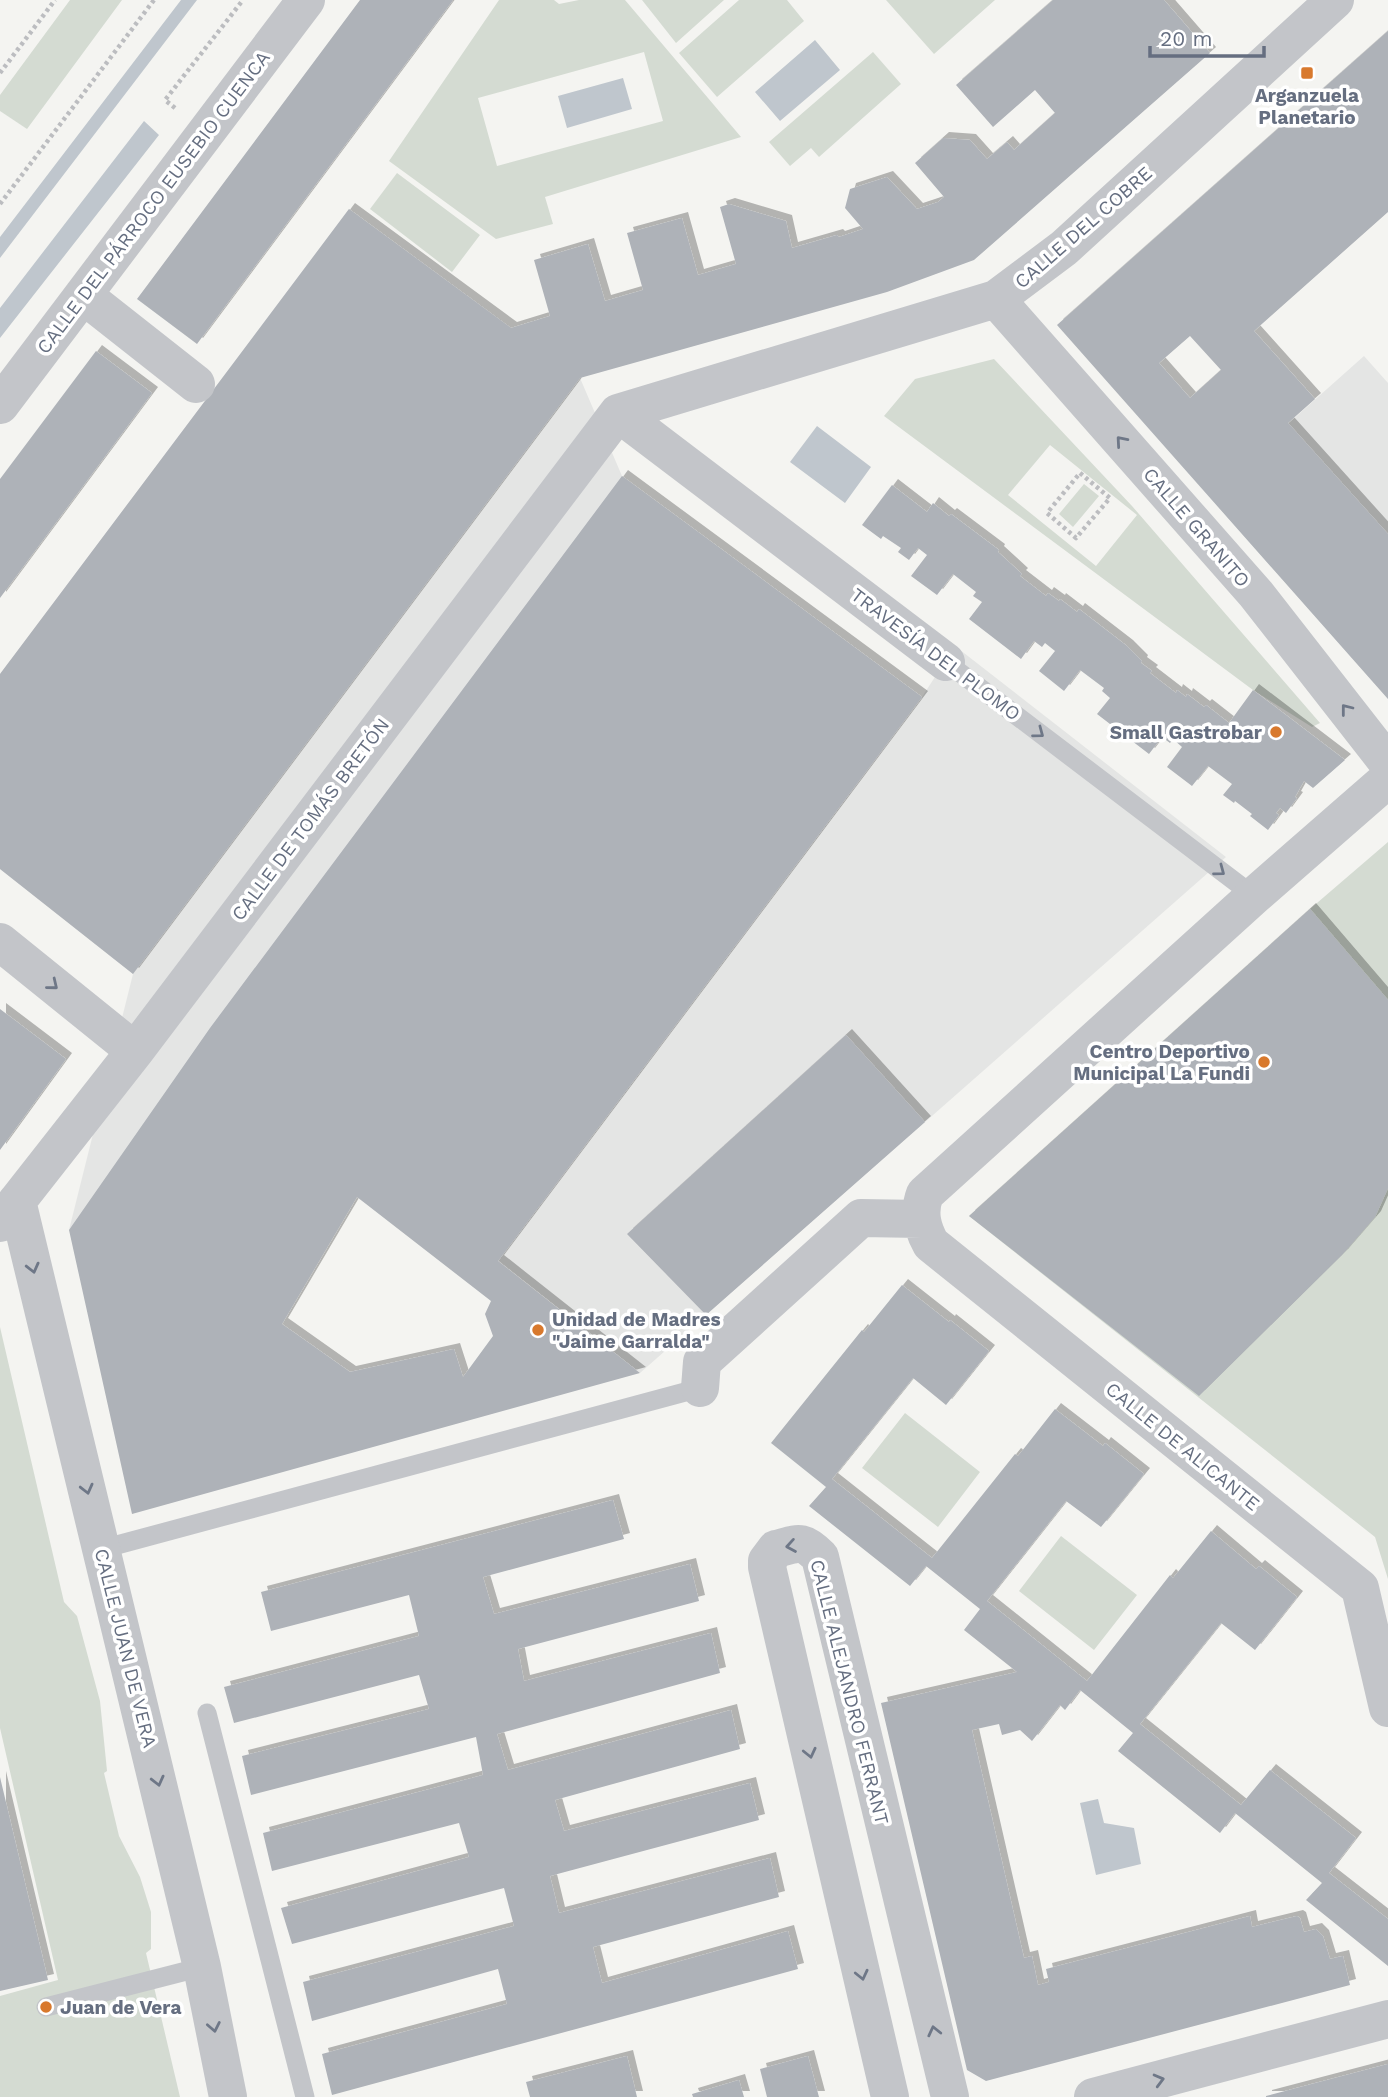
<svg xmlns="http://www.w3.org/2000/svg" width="1388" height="2097" font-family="'Work Sans',sans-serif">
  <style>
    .built { fill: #e4e5e4 }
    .green { fill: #d4dbd2; fill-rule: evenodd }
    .water { fill: #bfc6cd }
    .building { fill: #aeb2b8; fill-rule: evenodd; filter: url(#shadow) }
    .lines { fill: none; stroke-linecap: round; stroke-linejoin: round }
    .path { stroke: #bcbdc0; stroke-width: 4.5; stroke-dasharray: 3.5 3.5; stroke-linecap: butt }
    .lane { stroke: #c3c5c9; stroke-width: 19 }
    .street { stroke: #c3c5c9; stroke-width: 38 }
    .oneway { stroke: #6e7787 }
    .poi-dot { fill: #d8792d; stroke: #fff; stroke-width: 2.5 }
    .labels { text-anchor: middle; stroke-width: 7; stroke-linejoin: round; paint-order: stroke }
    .poi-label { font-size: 19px; font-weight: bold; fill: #656e80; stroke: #fff; text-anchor: end }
    .street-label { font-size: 19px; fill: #656e80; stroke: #fff }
  </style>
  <defs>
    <filter id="shadow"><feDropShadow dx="6" dy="-6" stdDeviation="0" flood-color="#0004"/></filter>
  </defs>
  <rect width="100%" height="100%" fill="#f4f4f1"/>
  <!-- built -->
  <path class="built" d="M349 209 580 378 622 476 922 697 955 646 1226 857 640 1373 345 1138 69 1230 133 974 0 869V674Z
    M1364 356 1388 383V699L1208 495Z"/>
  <!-- green -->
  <path class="green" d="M70 0H122L27 129 0 111V95Z
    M499 0H554L559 4 579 0H625L741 137 545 197 553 224 496 239 389 161ZM644 52 663 121 497 166 478 98Z
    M642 0H724L676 43Z
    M739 0H787L804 21 717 97 679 53Z
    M886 0H995L934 54Z
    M873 52 901 84 819 157 811 148 790 166 769 142Z
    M397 173 480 235 452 272 370 209Z
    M994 359 1132 506 1320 723 1312 727 1253 690 884 416 915 379ZM1050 445 1137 515 1096 566 1008 495Z
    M1084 484 1099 496 1073 527 1059 514Z
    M1388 842V1579L1375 1537 969 1216 1310 909Z
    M0 1327 64 1602 77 1616 100 1701 107 1771 104 1773 119 1836 140 1877 151 1912V1949L146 1953 180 2097H0V1996L58 1980 0 1728Z
    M905 1413 980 1472 938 1527 862 1468Z
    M1061 1536 1137 1595 1094 1650 1019 1591Z"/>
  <!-- water -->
  <path class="water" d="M181 0H197L0 258V237Z
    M815 40 840 70 780 121 755 92Z
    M623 78 632 109 567 128 558 96Z
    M144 121 159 135 0 338V308Z
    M817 426 871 467 845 503 790 462Z
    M1098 1799 1104 1823 1134 1828 1141 1864 1096 1875 1080 1803Z"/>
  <!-- building -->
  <path class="building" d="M360 0H453L197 344 137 299Z
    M1053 0H1164L1210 53 974 260 887 292 580 378 133 974 0 869V674L349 209 511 328 550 316 534 260 588 244 605 301 643 290 627 233 682 218 698 275 736 264 720 207 729 204 786 221 792 248 837 235 839 237 863 229 845 208 850 189 887 177 917 209 938 202 944 197 915 163 943 138 970 140 987 159 1007 142 1014 150 1055 113 1035 90 993 127 956 85Z
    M1388 31V212L1254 331 1315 399 1288 423 1388 534V699L1057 325ZM1190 336 1221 370 1190 398 1159 363Z
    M96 351 152 393 0 598V479Z
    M622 476 922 697 498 1261 640 1373 132 1514 69 1230 210 1028ZM357 1197 491 1301 485 1314 493 1336 463 1377 454 1349 350 1372 282 1324Z
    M892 485 927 512 933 503 949 516 951 514 999 550 998 552 1022 574 1020 576 1046 596 1048 593 1059 601 1060 599 1077 612 1079 609 1127 646 1142 661 1141 663 1152 671 1150 673 1176 693 1177 690 1186 697 1187 694 1204 707 1206 705 1229 723 1253 690 1345 760 1313 788 1304 781 1295 797 1297 798 1286 813 1280 808 1276 813 1279 815 1268 830 1250 816 1252 814 1235 801 1234 803 1223 795 1232 784 1208 766 1192 786 1167 767 1182 747 1173 739 1170 743 1162 737 1149 754 1097 714 1110 698 1102 691 1104 688 1080 670 1064 691 1039 671 1055 651 1045 643 1042 647 1034 641 1021 659 969 619 982 602 973 596 976 592 953 574 937 595 911 576 927 555 918 548 909 560 898 552 901 548 883 536 881 539 862 525Z
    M1310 909 1388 1000V1188L1375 1217 1342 1255 1199 1396 969 1216Z
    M0 1009 66 1059 0 1150Z
    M846 1035 925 1122 706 1315 627 1234Z
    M902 1285 949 1322 950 1320 989 1351 946 1405 913 1378 832 1479 932 1558 1015 1454 1018 1456 1055 1409 1103 1446 1105 1443 1144 1474 1101 1527 1066 1501 987 1601 1087 1681 1170 1575 1173 1578 1211 1531 1256 1569 1259 1566 1297 1597 1255 1650 1221 1623 1140 1724 1241 1805 1270 1770 1356 1838 1329 1873 1388 1919V1966L1306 1900 1322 1883 1235 1813 1220 1833 1118 1751 1133 1733 1080 1690 1065 1710 1060 1705 1032 1741 1020 1730 1002 1735 999 1724 972 1730 1024 1958 1032 1956 1038 1985 1049 1982 1046 1969 1250 1916 1252 1927 1297 1916 1300 1918 1304 1932 1316 1929 1323 1936 1330 1959 1343 1956 1350 1985 986 2081 967 2070 881 1703 1017 1672 964 1630 980 1609 926 1566 910 1586 809 1506 826 1487 771 1443 862 1330 864 1332Z
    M613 1500 624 1539 483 1577 494 1614 690 1564 699 1601 518 1649 524 1681 711 1633 720 1673 497 1734 508 1770 731 1710 740 1749 555 1800 564 1831 750 1783 759 1820 550 1876 559 1913 770 1858 779 1897 593 1947 602 1983 788 1931 798 1969 332 2095 322 2054 507 2004 498 1969 312 2021 303 1982 514 1926 504 1888 292 1944 281 1908 469 1857 459 1823 272 1871 263 1833 483 1775 476 1737 251 1795 242 1756 429 1709 419 1675 234 1723 224 1687 419 1636 409 1595 271 1631 261 1592Z
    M0 1777 48 1980 0 1991Z
    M627 2056 637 2097H530L526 2082Z
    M808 2056 819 2097H767L760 2069Z
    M1388 2064V2097H1266V2096Z
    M739 2080 744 2097H693L692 2094Z"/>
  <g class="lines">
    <!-- path -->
    <path class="path" d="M0 73 55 0
      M175 108 165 100 243 0
      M0 204 154 0
      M1080 473 1110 498 1076 538 1047 513Z"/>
    <!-- lane -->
    <path class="lane" d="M946 662 1254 896
      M102 1549 700 1388
      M207 1713 305 2097
      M46 2007 202 1967"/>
    <!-- street -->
    <path class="street" d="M83 295 196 384
      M996 299 1256 594 1388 763
      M0 405 306 0
      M618 413 996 299 1064 248 1335 0
      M618 413 946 662
      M1388 779 1254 896 925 1194C918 1212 922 1228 931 1244L1360 1588 1388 1708
      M0 942 135 1051
      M17 1201 202 1967 228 2097
      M0 1223 135 1051 618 413
      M700 1388 702 1362 861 1218 922 1219
      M890 2097 767 1567V1561L776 1549C799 1543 802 1539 820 1557L950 2097
      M1093 2097 1388 2019"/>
  </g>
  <!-- one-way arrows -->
  <defs><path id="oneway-chevron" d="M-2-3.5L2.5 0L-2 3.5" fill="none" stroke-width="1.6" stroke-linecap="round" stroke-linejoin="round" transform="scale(1.75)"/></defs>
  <g class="oneway">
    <use href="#oneway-chevron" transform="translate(1121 441) rotate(-131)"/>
    <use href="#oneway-chevron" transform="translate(1346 709) rotate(-128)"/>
    <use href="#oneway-chevron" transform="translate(1039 733) rotate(37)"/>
    <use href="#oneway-chevron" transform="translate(1220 871) rotate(37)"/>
    <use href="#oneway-chevron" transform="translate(53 985) rotate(39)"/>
    <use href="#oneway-chevron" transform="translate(33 1268) rotate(76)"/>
    <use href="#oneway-chevron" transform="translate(87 1489) rotate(76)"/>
    <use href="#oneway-chevron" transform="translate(791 1546) rotate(170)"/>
    <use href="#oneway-chevron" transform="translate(810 1753) rotate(77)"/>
    <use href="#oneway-chevron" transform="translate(158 1781) rotate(76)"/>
    <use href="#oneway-chevron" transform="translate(862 1975) rotate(77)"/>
    <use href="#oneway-chevron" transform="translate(214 2027) rotate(79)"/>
    <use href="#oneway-chevron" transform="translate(934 2031) rotate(-103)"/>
    <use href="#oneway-chevron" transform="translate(1159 2080) rotate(-15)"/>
  </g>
  <!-- markers -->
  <g class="poi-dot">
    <rect x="1300" y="66" width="14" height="14" rx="3.5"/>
    <circle cx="1276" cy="732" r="7"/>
    <circle cx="1264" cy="1062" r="7"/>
    <circle cx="538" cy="1330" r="7"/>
    <circle cx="46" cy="2007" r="7"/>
  </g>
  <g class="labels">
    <!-- poi labels -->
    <g class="poi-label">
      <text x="1307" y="102" text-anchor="middle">Arganzuela<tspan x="1307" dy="22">Planetario</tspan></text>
      <text x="1262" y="739">Small Gastrobar</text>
      <text x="1250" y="1058">Centro Deportivo<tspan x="1250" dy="22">Municipal La Fundi</tspan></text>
      <text x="552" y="1326" text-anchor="start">Unidad de Madres<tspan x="552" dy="22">"Jaime Garralda"</tspan></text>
      <text x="60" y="2014" text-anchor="start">Juan de Vera</text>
    </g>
    <!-- street labels -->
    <g class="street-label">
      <text transform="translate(153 202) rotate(-53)" y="7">CALLE DEL PÁRROCO EUSEBIO CUENCA</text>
      <text transform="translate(1083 227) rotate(-41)" y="7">CALLE DEL COBRE</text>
      <text transform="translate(1197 527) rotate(49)" y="7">CALLE GRANITO</text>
      <text transform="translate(936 654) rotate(37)" y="7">TRAVESÍA DEL PLOMO</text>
      <text transform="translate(310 819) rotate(-53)" y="7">CALLE DE TOMÁS BRETÓN</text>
      <text transform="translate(1183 1446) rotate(39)" y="7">CALLE DE ALICANTE</text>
      <text transform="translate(126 1648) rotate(76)" y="7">CALLE JUAN DE VERA</text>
      <text transform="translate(850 1692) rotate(76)" y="7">CALLE ALEJANDRO FERRANT</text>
    </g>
  </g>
  <!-- scale -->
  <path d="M1150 46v10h114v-10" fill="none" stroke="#656e80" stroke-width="3.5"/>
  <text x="1160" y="46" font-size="21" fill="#656e80" stroke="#ffffff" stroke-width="5" paint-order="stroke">20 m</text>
</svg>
